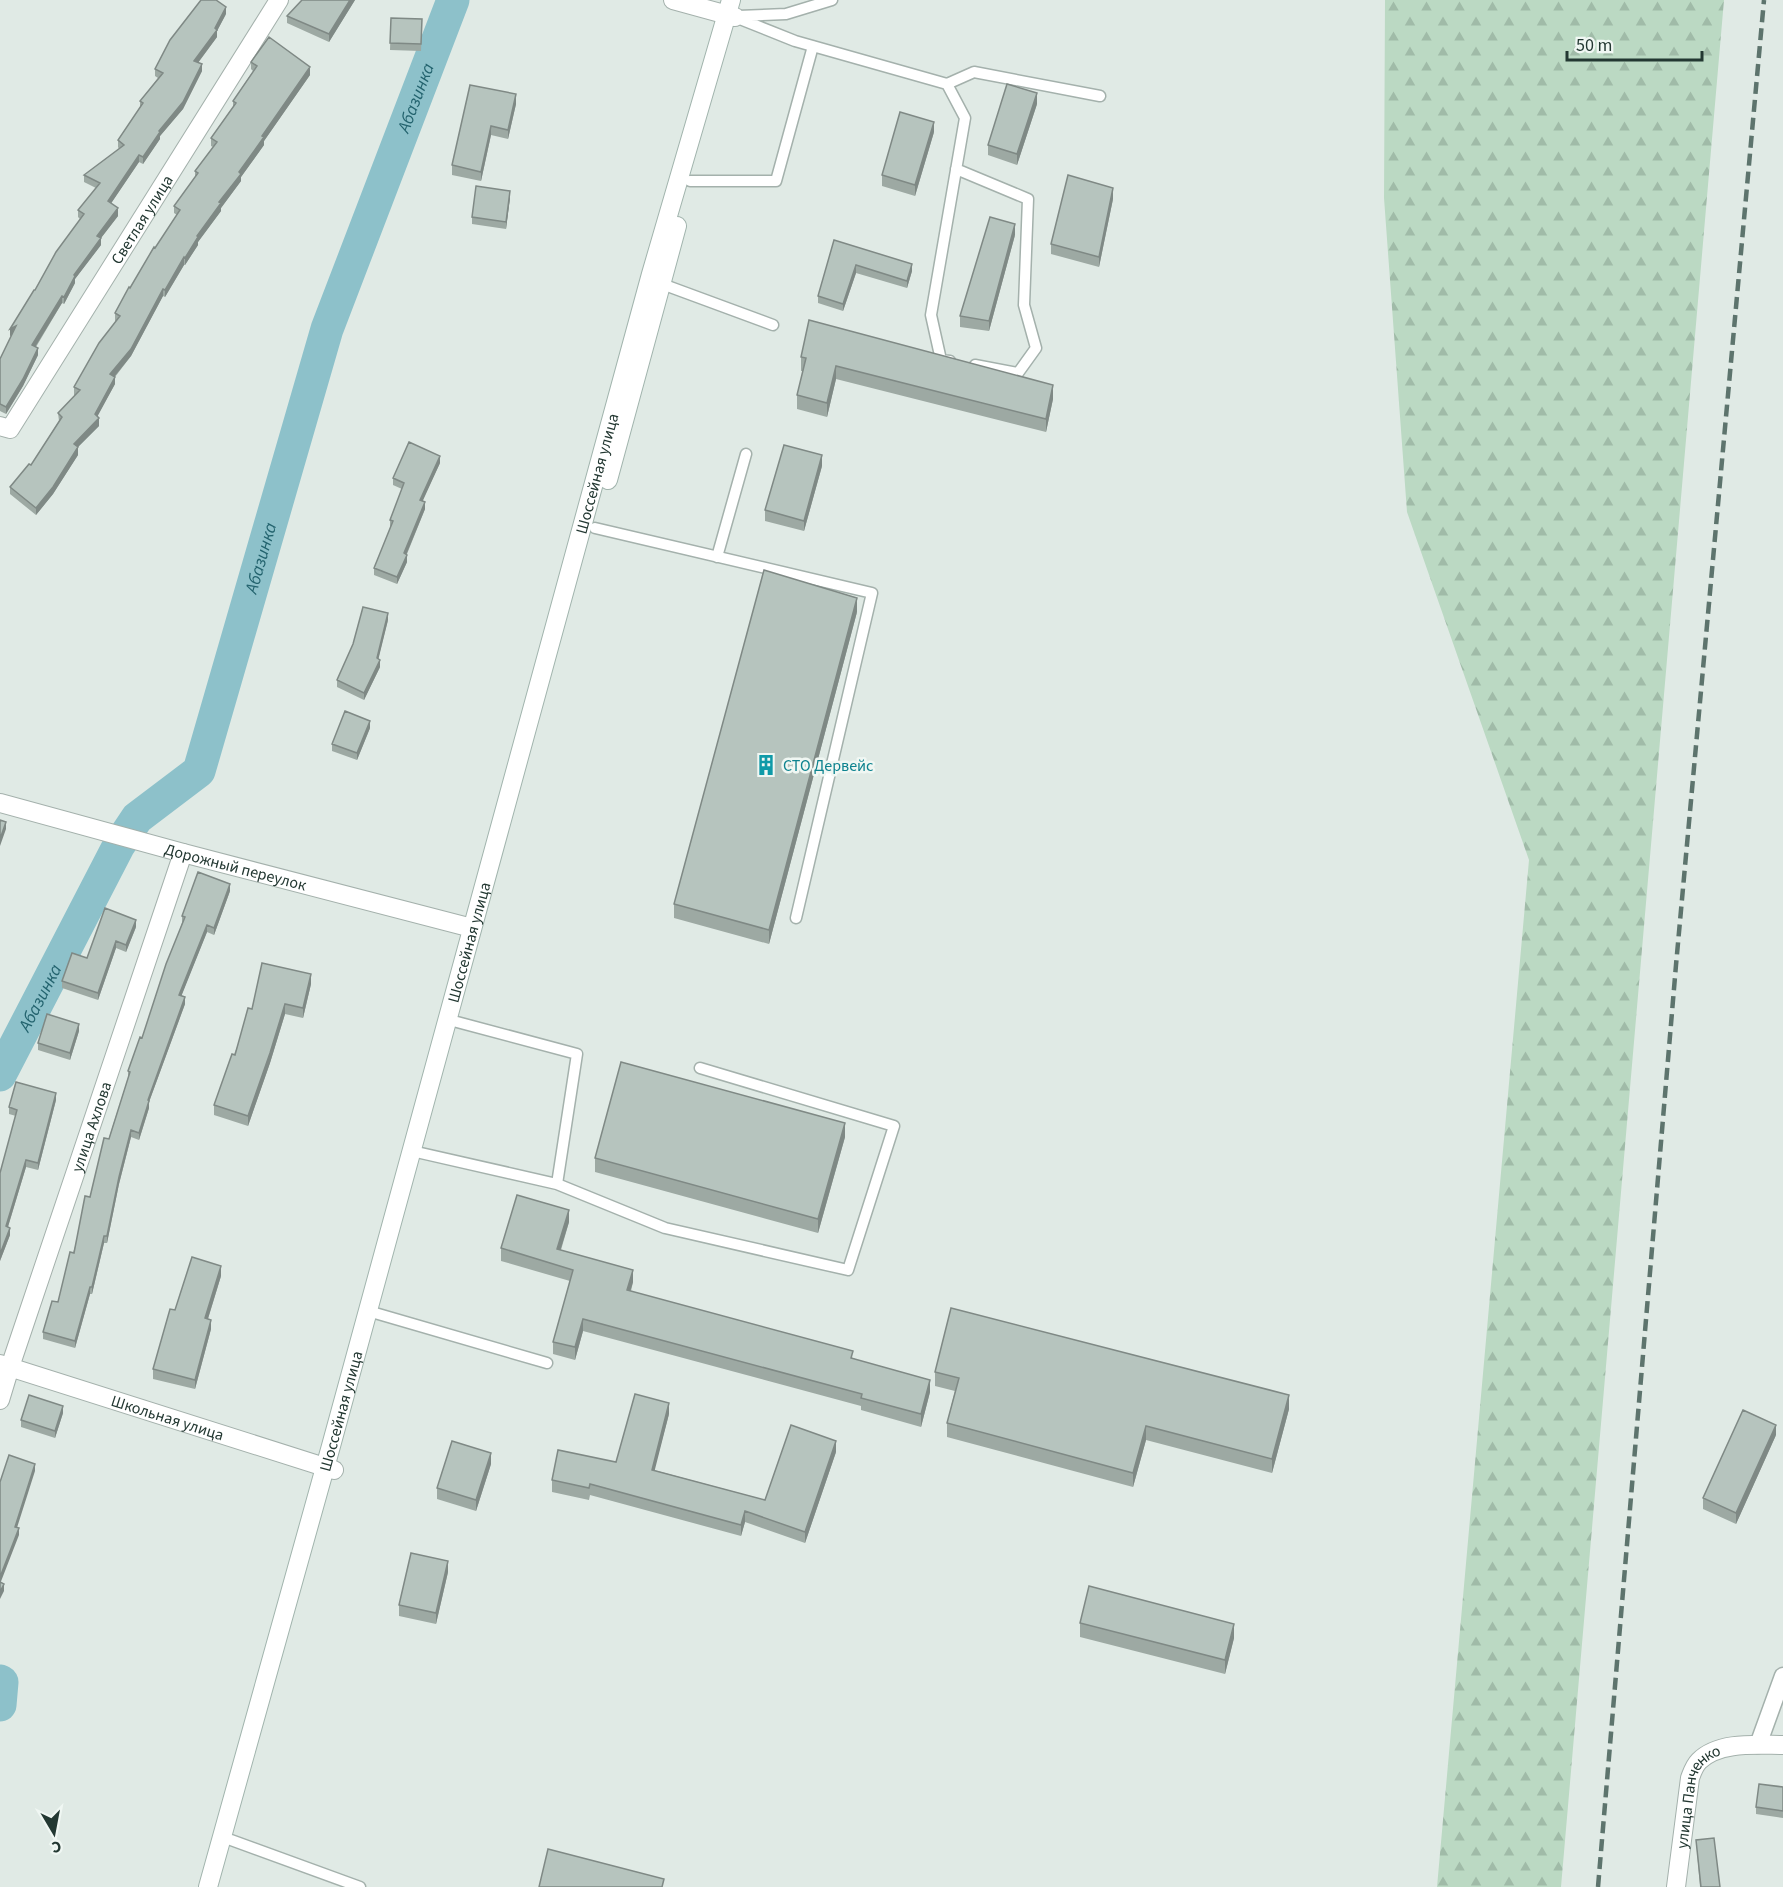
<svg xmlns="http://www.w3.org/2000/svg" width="1783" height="1887" font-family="'Source Sans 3',sans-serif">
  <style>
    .forest { fill: url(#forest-firs) }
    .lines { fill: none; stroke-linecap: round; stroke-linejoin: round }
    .river { stroke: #8dc1ca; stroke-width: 33 }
    .service-casing { stroke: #a4b1ac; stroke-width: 13 }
    .pedestrian-casing { stroke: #a4b1ac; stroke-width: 19 }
    .minor-casing { stroke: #a4b1ac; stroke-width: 20 }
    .secondary-casing { stroke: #a1b4ad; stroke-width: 20 }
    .service { stroke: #fff; stroke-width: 10 }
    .pedestrian { stroke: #fff; stroke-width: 16 }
    .minor { stroke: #fff; stroke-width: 18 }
    .secondary { stroke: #fff; stroke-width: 18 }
    .rail { stroke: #5d746d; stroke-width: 4.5; stroke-dasharray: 12 6; stroke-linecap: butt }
    .wall { fill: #9da9a3 }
    .shaded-wall { fill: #7f8985 }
    .building { fill: #b6c4be; stroke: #7f8985; stroke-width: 1.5 }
    .labels { text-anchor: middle; stroke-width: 5; stroke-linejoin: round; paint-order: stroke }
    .street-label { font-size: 16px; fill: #233832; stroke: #f0f7f3 }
    .culture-label { font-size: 16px; fill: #0d838f; stroke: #f0f7f3; text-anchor: start }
    .water-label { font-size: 18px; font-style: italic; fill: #23636e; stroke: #f0f7f3 }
  </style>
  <defs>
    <pattern id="forest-firs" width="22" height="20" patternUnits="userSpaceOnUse" patternTransform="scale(1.5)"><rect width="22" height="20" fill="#bbd9c3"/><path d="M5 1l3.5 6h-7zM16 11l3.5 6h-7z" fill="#a0bba8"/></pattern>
  </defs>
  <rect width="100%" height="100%" fill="#e0eae5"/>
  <!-- forest -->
  <path class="forest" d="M1385 0H1724L1561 1887H1437L1529 860 1407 512 1384 198Z"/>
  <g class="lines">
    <!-- river -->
    <g class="river">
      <path id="s1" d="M0 1075 119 845 137 818 199 771 327 329 453 0"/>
      <path d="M0 1681 2 1682 0 1705"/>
    </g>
    <defs>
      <path id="service" d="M738 16 786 14 832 0
        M735 17 795 41 947 84 974 72 1100 96
        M947 84 965 118 931 315 941 360 950 361
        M956 169 1028 199 1024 305 1036 348 1018 373 975 365
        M690 181H776L813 46
        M662 284 773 325
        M595 528 872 593 796 918
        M717 557 746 454
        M457 1022 577 1054 557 1184 665 1228 848 1270 894 1126 700 1068
        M421 1153 557 1184
        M368 1311 547 1363
        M231 1840 360 1887"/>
      <path id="pedestrian" d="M1758 1745 1783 1676"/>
      <g id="minor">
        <path d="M673 0 735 17"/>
        <path id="s2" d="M0 426 10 429 279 0"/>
        <path id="s3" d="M0 803 183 853 472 928"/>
        <path id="s4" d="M0 1364 334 1470"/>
        <path id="s5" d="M0 1400 10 1367 183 853"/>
        <path id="s6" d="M1676 1887 1690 1778C1692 1773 1694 1766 1699 1761 1719 1741 1757 1745 1783 1745"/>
      </g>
      <g id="secondary">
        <path d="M608 480 677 226"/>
        <path id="s7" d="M208 1887 331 1446 651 274 731 0"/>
      </g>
    </defs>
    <!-- service casing -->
    <use href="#service" class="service-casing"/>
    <!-- pedestrian casing -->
    <use href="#pedestrian" class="pedestrian-casing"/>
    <!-- minor casing -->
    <use href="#minor" class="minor-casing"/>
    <!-- secondary casing -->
    <use href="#secondary" class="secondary-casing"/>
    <!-- service -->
    <use href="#service" class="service"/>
    <!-- pedestrian -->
    <use href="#pedestrian" class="pedestrian"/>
    <!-- minor -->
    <use href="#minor" class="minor"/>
    <!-- secondary -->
    <use href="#secondary" class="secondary"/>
    <!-- rail -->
    <path class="rail" d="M1598 1887 1676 965 1764 0"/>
  </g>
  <!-- wall -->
  <path class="wall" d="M321 0H355L329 42 287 23V16Z
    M226 14 217 31V37L198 63 202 71 183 109 160 136V139L143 164 139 162 111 203 118 216 101 238V245L75 279V283L64 304 62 303 36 347 38 355 23 386 6 414 0 411V359L12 335 10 336 35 290 80 219 78 217V210L96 188 84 182V175L119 149 118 147V140L140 108V101L158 78 155 76V69Z
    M391 18 422 19 421 51 390 50Z
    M251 62 310 75 264 141V145L241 177V181L221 208V211L198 242V245L185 265H184L165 297 163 296 131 356 115 377V384L97 416 99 426 78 447V455L53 494 36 515 10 494V487L31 465 59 421 58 413 76 395H74V387L116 322 115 321V313L177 215 174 213V206L195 177V171L213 147 211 146V138L233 107V101L253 71 251 69Z
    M516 94V104L508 139 491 135 481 181 452 175V165Z
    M1037 104 1017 165 988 155V145Z
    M934 132 915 196 882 186V175Z
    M510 198 506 229 472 224V217Z
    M1113 199 1099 267 1051 254V244Z
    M1015 235 989 331 960 327V316Z
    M834 240 912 271 907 288 856 273 843 311 818 303V296Z
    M801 357 1053 399 1046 432 836 379 827 417 797 409V395L803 371H801Z
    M440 463 422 501 425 509 407 554V562L397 584 374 575V568L391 527H390V520L402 489 393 485V478Z
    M822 466 804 531 765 521V510Z
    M857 612 769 944 674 918V904Z
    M388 620 378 659 380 667 364 700 337 687V680Z
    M370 728 357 760 332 751V744Z
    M230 891 214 935 207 932 181 996 185 1004 149 1102V1108L139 1140 131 1137 119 1184 107 1243H104L92 1294H90L75 1348 43 1339V1332L58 1302 90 1197 128 1078V1071L142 1038 182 923V916Z
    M136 927 126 952 116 948 98 1000 62 988V981L87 958Z
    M311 984 303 1018 285 1014 270 1063 248 1126 214 1115V1105L252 1009Z
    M79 1031 70 1060 38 1050V1043Z
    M56 1100 38 1170 26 1167 8 1227 10 1235 0 1261 16 1116 9 1114V1107Z
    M845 1137 818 1233 595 1172V1158Z
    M569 1222 561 1250 633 1282 631 1291 853 1358 930 1392 921 1427 861 1410V1406L583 1331 575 1360 553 1354V1342L570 1281 501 1261V1248Z
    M221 1276 208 1319 211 1329 195 1389 153 1379V1369L175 1310Z
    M935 1372 1289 1409 1272 1473 1146 1440 1133 1487 947 1437V1423L955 1391 935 1386Z
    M63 1413 55 1438 21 1427V1420Z
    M669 1414 654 1470 765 1500 836 1452 805 1543 745 1522 741 1536 590 1495 589 1500 552 1492V1480L616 1462Z
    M1776 1435 1736 1524 1703 1509V1498Z
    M491 1464 476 1511 437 1499V1488Z
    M448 1572 436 1624 399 1616V1605Z
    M1080 1623 1234 1638 1225 1674 1080 1637Z
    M1783 1787V1818L1756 1814V1807Z
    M1696 1840 1720 1887H1700Z"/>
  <!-- shaded-wall -->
  <path class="shaded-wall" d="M350 0H355L329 42V34Z
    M226 7V14L217 31V37L194 68V61L215 28Z
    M202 64V71L183 109 160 136V139L143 164V157Z
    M310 67V75L264 141V145L241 177V181L221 208V211L198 242V245L185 265V258L197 236 262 136Z
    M1037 93V104L1017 165V154Z
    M516 94V104L508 139V130Z
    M934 122V132L915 196V185Z
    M491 126V135L481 181V172Z
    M139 155V162L108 208V201Z
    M1113 188V199L1099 267V257Z
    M510 191V198L506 229V222Z
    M118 208V216L101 238V245L75 279V283L64 304V297L74 275 97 236Z
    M1015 224V235L989 331V321Z
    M184 257V265L165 297V290Z
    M912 264V271L907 288V281Z
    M856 265V273L843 311V304Z
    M163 289V296L131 356 110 382V374Z
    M62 296V303L32 352V345Z
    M16 326V334L10 336V329Z
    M38 348V355L23 386 6 414V407Z
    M836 366V379L827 417V403Z
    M115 377V384L95 421V414Z
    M1053 385V399L1046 432V419Z
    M99 418V426L78 447V455L53 494 36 515V508L74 444Z
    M822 455V466L804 531V521Z
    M440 456V463L420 507V500Z
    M425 502V509L404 560V553Z
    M407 555V562L397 584V577Z
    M857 598V612L769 944V930Z
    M388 613V620L377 665V658Z
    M380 660V667L364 700V693Z
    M370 721V728L357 760V753Z
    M6 822V829L0 846V839Z
    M230 884V891L214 935V928Z
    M136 920V927L126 952V945Z
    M207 925V932L179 1002V995Z
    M116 941V948L98 1000V993Z
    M311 974V984L303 1018V1008Z
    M185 997V1004L149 1102V1108L139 1140V1133L148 1100Z
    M285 1004V1014L270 1063 248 1126V1116Z
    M79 1024V1031L70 1060V1053Z
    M56 1093V1100L38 1170V1163Z
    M845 1123V1137L818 1233V1219Z
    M131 1130V1137L119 1184 107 1243V1236L119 1177Z
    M26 1160V1167L6 1233V1226Z
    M569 1210V1222L557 1261V1249Z
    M10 1228V1235L0 1261V1254Z
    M104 1236V1243L92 1294V1287Z
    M221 1266V1276L205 1328V1318Z
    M633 1270V1282L627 1302V1290Z
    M90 1287V1294L75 1348V1341Z
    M583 1319V1331L575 1360V1347Z
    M211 1320V1329L195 1389V1380Z
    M930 1380V1392L921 1427V1414Z
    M1289 1395V1409L1272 1473V1459Z
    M669 1403V1414L652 1481V1470Z
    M63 1406V1413L55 1438V1431Z
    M1776 1425V1435L1736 1524V1513Z
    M1146 1426V1440L1133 1487V1473Z
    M836 1441V1452L805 1543V1532Z
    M491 1453V1464L476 1511V1500Z
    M35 1464V1471L15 1534V1527Z
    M745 1511V1522L741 1536V1525Z
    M19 1528V1535L0 1584V1577Z
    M448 1561V1572L436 1624V1613Z
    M4 1584V1591L0 1599V1592Z
    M1234 1624V1638L1225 1674V1660Z"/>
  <!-- building -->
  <path class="building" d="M201 0H216L226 7 215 28 217 30 194 61 202 64 183 102 159 131 160 132 143 157 139 155 108 201 118 208 97 236 101 238 74 275 75 276 64 297 62 296 32 345 38 348 23 379 6 407 0 404V359L16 326 10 329 34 290H35L56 252 84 214 78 210 100 183 84 175 124 145 118 140 143 103 140 101 163 73 155 69 170 40Z
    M302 0H350L329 34 287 16Z
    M391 18 422 19 421 44 390 43Z
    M269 37 310 67 262 136 264 137 239 172 241 174 219 202 221 203 197 236 198 237 185 258 184 257 165 290 163 289 131 349 110 374 115 377 95 414 99 418 74 444 78 447 53 487 36 508 10 487 29 464 31 465 62 417 58 413 80 390 74 387 99 343 120 316 115 313 129 287 130 288 154 247 155 248 180 210 174 206 198 173 195 171 217 142 211 138 236 103 233 101 257 66 251 62Z
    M1007 84 1037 93 1017 154 988 145Z
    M470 85 516 94 508 130 491 126 481 172 452 165Z
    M900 112 934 122 915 185 882 175Z
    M1068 175 1113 188 1099 257 1051 244Z
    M476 186 510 191 506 222 472 217Z
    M990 217 1015 224 989 321 960 316Z
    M834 240 912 264 907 281 856 265 843 304 818 296Z
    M809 320 1053 385 1046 419 836 366 827 403 797 395 806 358 801 357Z
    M409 442 440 456 420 500 425 502 404 553 407 555 397 577 374 568 393 521 390 520 404 483 393 478Z
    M784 445 822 455 804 521 765 510Z
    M764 570 857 598 769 930 674 904Z
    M363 607 388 613 377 658 380 660 364 693 337 680 353 644Z
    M345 711 370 721 357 753 332 744Z
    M0 820 6 822 0 839Z
    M198 872 230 884 214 928 207 925 179 995 185 997 148 1100 149 1101 139 1133 131 1130 119 1177 107 1236H104L92 1287H90L75 1341 43 1332 52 1301 58 1302 70 1252 74 1253 85 1196 90 1197 104 1138 109 1139 130 1072 128 1071 140 1037 142 1038 166 964 185 917 182 916Z
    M105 908 136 920 126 945 116 941 98 993 62 981 72 953 87 958Z
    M262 963 311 974 303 1008 285 1004 270 1053 248 1116 214 1105 232 1054 235 1055 248 1008 252 1009Z
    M47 1014 79 1024 70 1053 38 1043Z
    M621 1062 845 1123 818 1219 595 1158Z
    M16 1082 56 1093 38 1163 26 1160 6 1226 10 1228 0 1254V1173L17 1110 9 1107Z
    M517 1195 569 1210 557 1249 633 1270 627 1290 853 1351 851 1358 930 1380 921 1414 861 1398 862 1394 583 1319 575 1347 553 1342 573 1270 501 1248Z
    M192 1257 221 1266 205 1318 211 1320 195 1380 153 1369 170 1309 175 1310Z
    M951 1308 1289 1395 1272 1459 1146 1426 1133 1473 947 1423 959 1378 935 1372Z
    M635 1394 669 1403 652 1470 765 1500 791 1425 836 1441 805 1532 745 1511 741 1525 590 1484 589 1488 552 1480 558 1450 616 1462Z
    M29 1395 63 1406 55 1431 21 1420Z
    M1743 1410 1776 1425 1736 1513 1703 1498Z
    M452 1441 491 1453 476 1500 437 1488Z
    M9 1455 35 1464 15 1527 19 1528 0 1577V1482Z
    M411 1553 448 1561 436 1613 399 1605Z
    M0 1582 4 1584 0 1592Z
    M1089 1586 1234 1624 1225 1660 1080 1623Z
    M1759 1784 1783 1787V1811L1756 1807Z
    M1714 1838 1720 1887H1701L1696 1840Z
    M548 1849 664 1879 662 1887H539Z"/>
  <!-- icons -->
  <defs>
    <symbol id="building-bare" viewBox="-9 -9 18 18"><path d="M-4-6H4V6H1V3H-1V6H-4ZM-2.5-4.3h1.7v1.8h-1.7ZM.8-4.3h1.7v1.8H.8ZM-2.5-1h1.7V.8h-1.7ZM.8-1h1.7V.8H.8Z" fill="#0f9aa8" stroke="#f0f7f3" stroke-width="2.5" paint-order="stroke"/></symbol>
  </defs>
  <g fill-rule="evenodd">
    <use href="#building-bare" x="751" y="750" width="30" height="30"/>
  </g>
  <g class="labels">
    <!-- street labels -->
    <g class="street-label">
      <text dy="6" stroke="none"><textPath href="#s2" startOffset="258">Светлая улица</textPath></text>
      <text dy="6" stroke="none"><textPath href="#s7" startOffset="1466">Шоссейная улица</textPath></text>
      <text dy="6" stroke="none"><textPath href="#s3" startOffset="244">Дорожный переулок</textPath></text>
      <text dy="6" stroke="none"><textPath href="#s7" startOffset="980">Шоссейная улица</textPath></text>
      <text dy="6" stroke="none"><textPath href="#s5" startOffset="288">улица Ахлова</textPath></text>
      <text dy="6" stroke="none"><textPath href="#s7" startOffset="494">Шоссейная улица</textPath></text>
      <text dy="6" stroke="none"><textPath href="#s4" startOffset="176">Школьная улица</textPath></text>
      <text dy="6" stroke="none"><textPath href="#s6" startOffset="96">улица Панченко</textPath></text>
    </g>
    <!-- culture labels -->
    <g class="culture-label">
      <text x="783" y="771">СТО Дервейс</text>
    </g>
    <!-- water labels -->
    <g class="water-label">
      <text dy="6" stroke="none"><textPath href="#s1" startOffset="1077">Абазинка</textPath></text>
      <text dy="6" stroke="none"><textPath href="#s1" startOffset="591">Абазинка</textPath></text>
      <text dy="6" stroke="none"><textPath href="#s1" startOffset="87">Абазинка</textPath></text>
    </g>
  </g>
  <!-- north arrow -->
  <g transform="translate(54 1833) rotate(170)" stroke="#f0f7f3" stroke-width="4.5" paint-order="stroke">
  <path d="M0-4.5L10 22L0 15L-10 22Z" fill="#233832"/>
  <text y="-9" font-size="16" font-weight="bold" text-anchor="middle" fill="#233832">С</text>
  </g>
  <!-- scale -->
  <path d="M1567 51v9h135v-9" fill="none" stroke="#233832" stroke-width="3"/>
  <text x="1576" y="51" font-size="18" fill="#233832" stroke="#f0f7f3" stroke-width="4.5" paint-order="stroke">50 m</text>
</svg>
